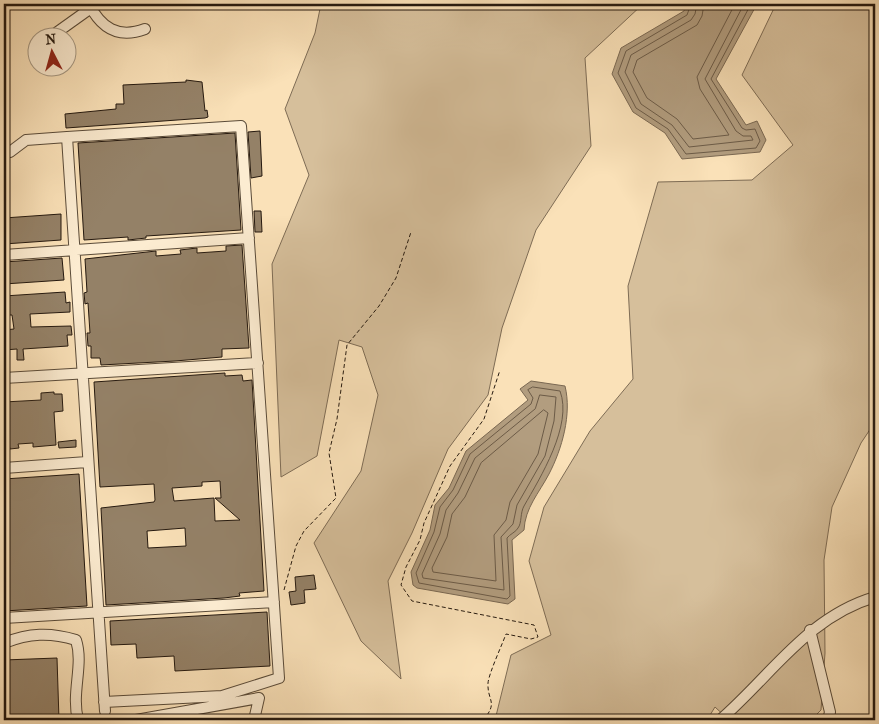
<svg xmlns="http://www.w3.org/2000/svg" width="879" height="724" font-family="'IM FELL French Canon',serif">
  <style>
    .green { fill: #d6bf9b; stroke: #7e6c55 }
    .water { fill: #b29d7f; stroke: #7a6852 }
    .lines { fill: none; stroke-linecap: round; stroke-linejoin: round }
    .shore { stroke: #6c5b47; stroke-width: 1 }
    .building { fill: #948167; stroke: #25190f; fill-rule: evenodd }
    .minor-casing { stroke: #5a4b39; stroke-width: 12 }
    .path { stroke: #25190f; stroke-width: 1; stroke-dasharray: 4 2.5; stroke-linecap: butt }
    .minor { stroke: #fcecd1; stroke-width: 10 }
  </style>
  <rect width="100%" height="100%" fill="#fae1b8"/>
  <filter id="stains"><feTurbulence type="fractalNoise" baseFrequency=".004" numOctaves="4"/><feColorMatrix values="0 0 0 0 .2 0 0 0 0 .09 0 0 0 0 .02 0 0 0 .5 -.17"/></filter>
  <radialGradient id="worn" r=".72"><stop offset=".6" stop-color="#630" stop-opacity="0"/><stop offset="1" stop-color="#630" stop-opacity=".3"/></radialGradient>
  <!-- green -->
  <path class="green" d="M321 4H643L585 58 591 146 536 230 502 328 488 395 448 449 412 533 388 581 401 679 361 641 314 543 361 471 378 395 362 347 339 340 317 456 281 477 272 264 309 175 285 109 315 33Z
    M776 4H875V422L861 443 832 507 824 560 825 653 821 710 811 720H729L715 707 707 720H495L511 655 551 635 529 561 544 507 590 431 633 379 628 286 658 182 752 180 793 145 742 75Z"/>
  <!-- water -->
  <path class="water" d="M686 4H757L716 79 746 125 757 121 766 140 760 152 682 159 665 133 633 112 612 74 621 48 684 11Z
    M531 381 565 386C572 414 562 449 549 474 539 493 525 508 524 530L512 540 515 599 508 604 417 588 413 585 411 572 430 530 435 505 449 488 466 451 528 400 520 389Z"/>
  <g class="lines">
    <!-- shore -->
    <path class="shore" d="M691 4 687 15 626 51 618 73 636 108 668 129 686 154 756 148 760 141 755 129 746 130 742 128 711 79 751 4
      M697 4 695 14 691 20 631 55 625 72 641 104 672 125 689 147 753 140 751 136H743L736 131 705 79 744 4
      M704 4 702 16 697 25 637 60 633 72 647 98 677 119 693 139 729 135 700 89 697 77 735 4
      M533 387 560 391C573 425 540 478 524 506 520 513 522 523 518 528 516 532 510 534 507 538L510 596 507 599 419 583 416 573 434 532 440 507 453 490 470 454 531 404 533 398 528 390Z
      M540 395 556 397 554 421 545 456 517 505 513 524 501 537 504 590 423 578 422 574 440 534 446 510 458 493 475 458 535 409Z
      M544 410 548 413 538 454 510 502 506 520 494 535 496 581 433 572 432 568 447 537 452 514 465 497 481 463Z"/>
  </g>
  <!-- building -->
  <path class="building" d="M186 80 202 82 205 111 207 110 208 117 205 118 66 128 65 114 116 109V104H124L123 85 186 82Z
    M260 131 262 176 251 178 248 132Z
    M235 133 241 230 146 236V238L128 240V237L84 240 78 143Z
    M254 211H261L262 232H255Z
    M61 214V240L4 244V218Z
    M242 245 249 348 222 349V357L175 361 101 365 100 358H91V346H88L87 333H90L88 303 85 304 84 293 87 292 85 259 156 251V256L181 254 180 250 197 248V253L226 251V246Z
    M62 258 64 280 4 284V262Z
    M65 292 66 303 70 302V312L30 314 31 327 71 326 72 335H67L68 346 23 349 24 360H17V349L4 350V330L14 329 12 315H4V296Z
    M225 373V376L242 375 243 381 252 380 264 591 239 593 240 596 224 598 106 605 101 508 154 502 155 500 154 484 100 487 94 382ZM220 481 221 498H215L240 520 215 521 214 498 174 501 172 488 202 486V482ZM185 528 186 546 148 548 147 531Z
    M54 392V394H62L63 411 54 412 56 445 33 447V443L18 444 19 448 10 449 9 444 4 445V402L41 400V393Z
    M76 440V447L59 448 58 442Z
    M79 474 87 606 4 611V479Z
    M314 575 316 589 304 590 305 603 291 605 289 592 296 591 295 577Z
    M267 612 270 666 175 671 174 656 137 658 136 644 111 645 110 621Z
    M57 658 59 720H4V660Z"/>
  <g class="lines">
    <defs>
      <path id="minor" d="M89 4C101 28 118 39 145 29
        M55 38 56 33 91 8
        M10 152 26 140 67 137
        M4 255 249 238
        M4 378 258 363
        M4 468 87 462
        M4 618 274 602
        M810 630 830 712 828 720
        M4 643C29 633 50 632 76 640 84 665 71 692 78 720
        M104 702 222 696 279 678 241 126 67 137 105 711
        M136 720 259 698 254 720
        M720 720C771 676 807 617 875 597"/>
    </defs>
    <!-- minor casing -->
    <use href="#minor" class="minor-casing"/>
    <!-- path -->
    <path class="path" d="M284 590 296 546 304 531 336 498 329 453 337 419 347 345 379 306 396 278 411 232
      M483 720C499 702 487 701 488 683 489 673 502 645 506 634L531 639 538 637 534 625 412 601 401 585 406 567 420 540 424 523 450 466 484 419 500 370"/>
    <!-- minor -->
    <use href="#minor" class="minor"/>
  </g>
  <!-- margin -->
  <rect width="879" height="724" fill="none" stroke="#fae1b8" stroke-width="20"/>
  <rect x="5" y="5" width="869" height="714" fill="none" stroke="#25190f" stroke-width="2.5"/>
  <rect x="10" y="10" width="859" height="704" fill="none" stroke="#25190f"/>
  <!-- north arrow -->
  <g transform="translate(52 52) rotate(354)"><circle r="24" fill="#fcecd1" stroke="#a69883"/>
  <path d="M0-4L9 19L0 12L-9 19Z" fill="#8f2418"/>
  <text y="-8" font-size="14" font-weight="bold" text-anchor="middle" fill="#25190f">N</text>
  </g>
  <rect width="100%" height="100%" filter="url(#stains)"/>
  <rect width="100%" height="100%" fill="url(#worn)"/>
</svg>
